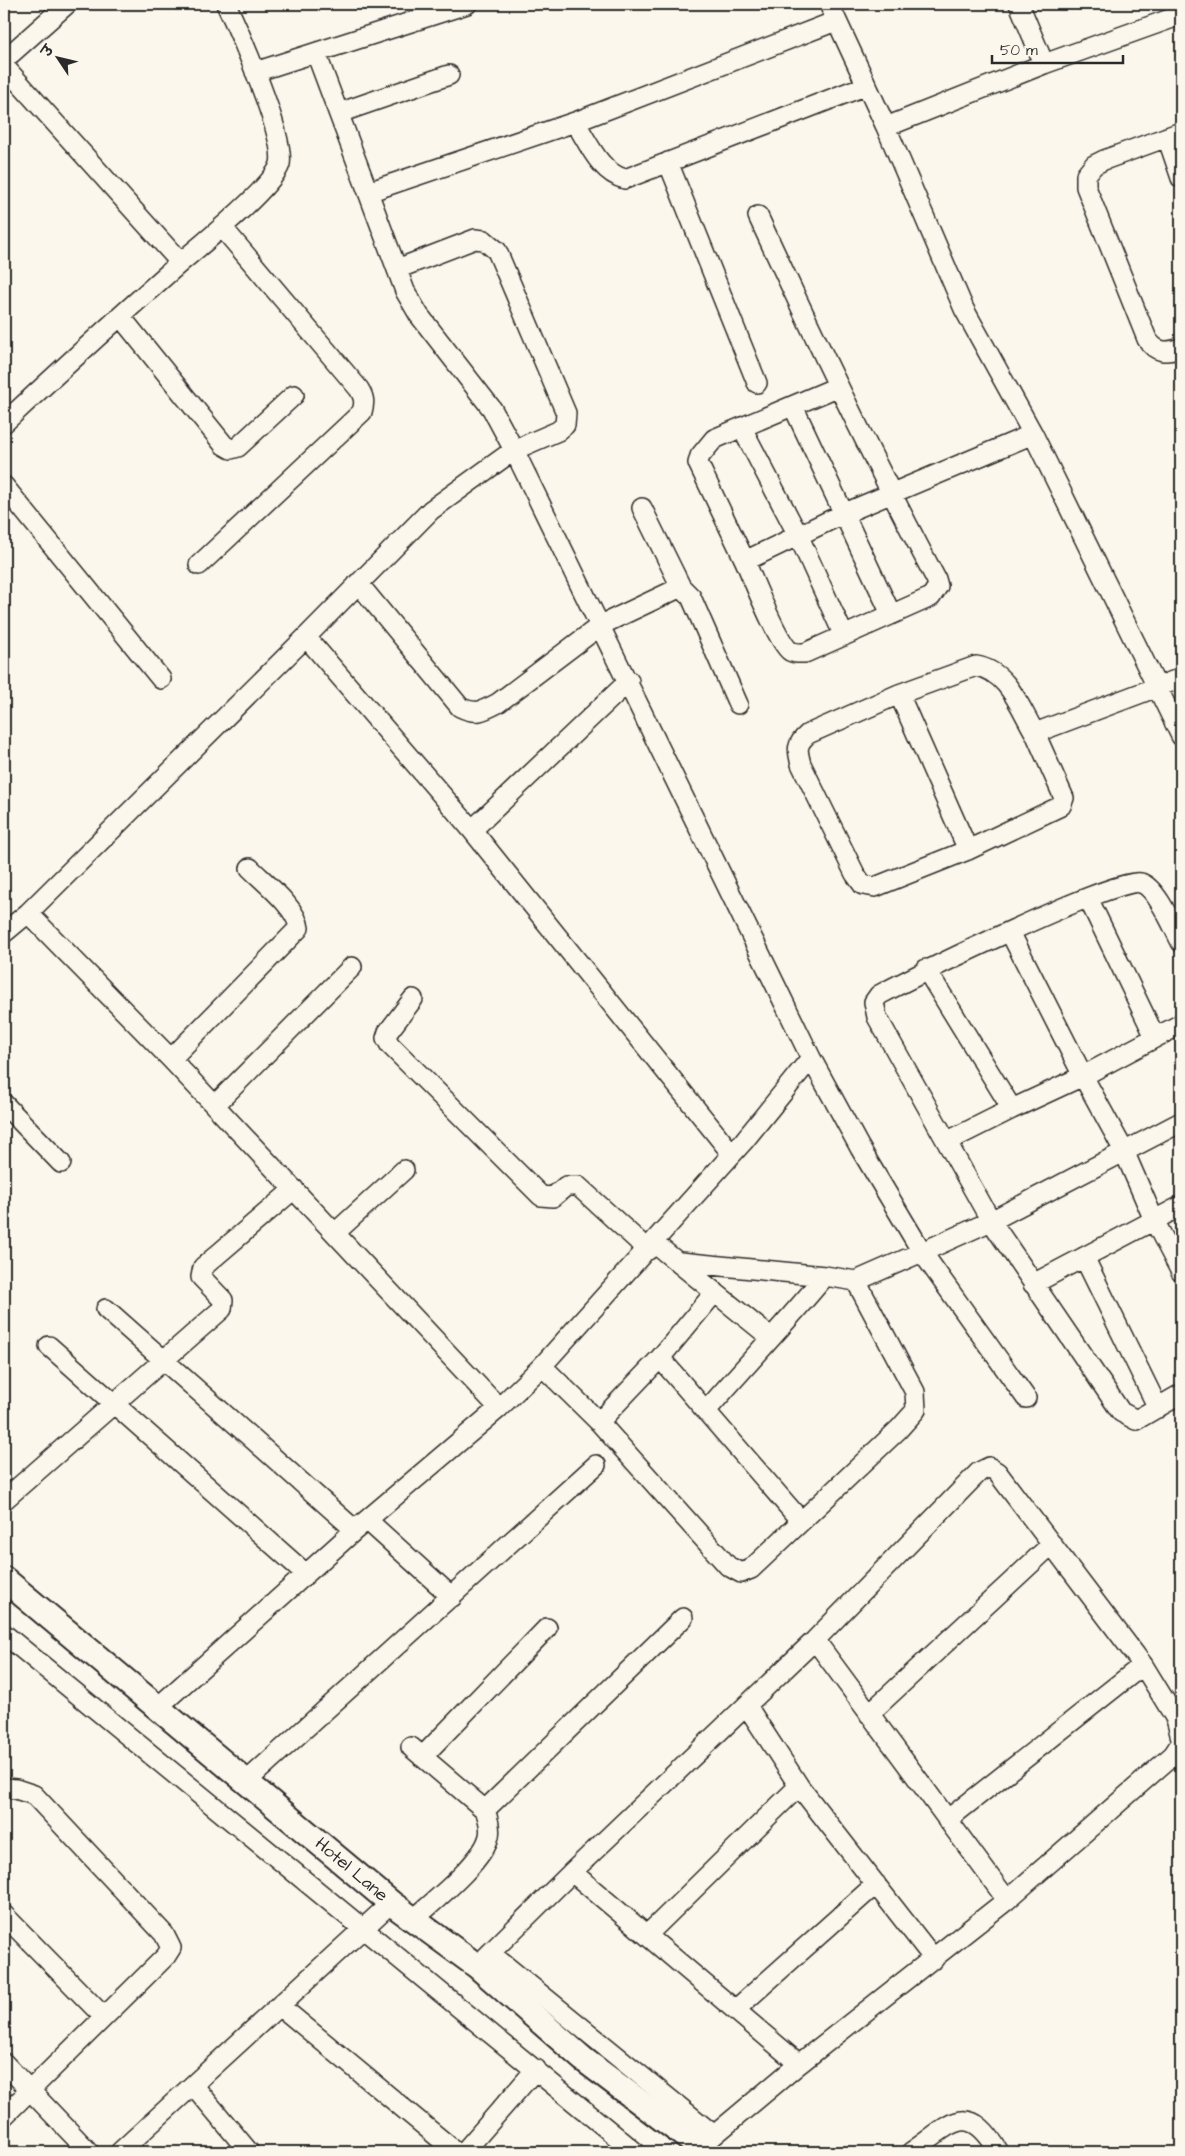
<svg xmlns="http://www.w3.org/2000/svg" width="1185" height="2156" font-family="'Architects Daughter','Playpen Sans Deva',sans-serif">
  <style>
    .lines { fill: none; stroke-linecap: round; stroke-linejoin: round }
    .minor-casing { stroke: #2b2b2b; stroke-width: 22 }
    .tertiary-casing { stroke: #2b2b2b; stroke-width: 28 }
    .minor { stroke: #fbf7ec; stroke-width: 19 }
    .tertiary { stroke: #fbf7ec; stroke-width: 24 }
    .labels { text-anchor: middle; stroke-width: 5; stroke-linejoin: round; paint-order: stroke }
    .street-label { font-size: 18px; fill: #2b2b2b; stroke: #fbf7ec }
  </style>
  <rect width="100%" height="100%" fill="#fbf7ec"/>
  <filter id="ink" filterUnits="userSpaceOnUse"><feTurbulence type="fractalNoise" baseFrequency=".02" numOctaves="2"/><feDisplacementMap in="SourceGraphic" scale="10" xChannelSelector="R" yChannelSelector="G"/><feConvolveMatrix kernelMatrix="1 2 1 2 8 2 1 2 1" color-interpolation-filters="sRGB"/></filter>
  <g filter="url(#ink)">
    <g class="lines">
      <defs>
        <path id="minor" d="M829 4 886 127 964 309 1033 434 1181 736
          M1019 4 1044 64
          M316 53 405 291 419 315 492 409 514 450 811 1058 860 1148 922 1252 991 1221 1181 1122
          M4 60 67 4
          M4 66 180 262
          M255 72 467 4
          M339 113 449 75
          M575 122C588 142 600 173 625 179L867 85
          M886 127 1044 64 1181 15
          M1181 132 1104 160 1094 165 1086 175V187L1147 339C1156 353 1166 353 1181 348
          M1167 137 1181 178
          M668 162 757 383
          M368 192 575 122 836 21
          M758 216C815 339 872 459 936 579L938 586 931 597 805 653C800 653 795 654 790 651 777 641 753 579 745 561L845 513 1033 434
          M121 317 224 445 231 449 238 447 294 395
          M793 406 891 614
          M4 423C62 369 121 315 181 262 201 245 274 186 280 164 286 138 239 31 226 4
          M742 428 799 537 844 636
          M4 486 161 679
          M642 508 681 587
          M745 561 698 463 700 456 714 439 837 387
          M199 565 362 412C365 402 364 397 359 389L222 227
          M358 583 460 707C476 715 483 711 498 703L601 625 681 587 691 597 738 704
          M306 637 472 830 732 1154
          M899 694 968 850
          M1035 733 1064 798 1061 806 968 850 875 887 863 885 855 874 801 764C797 750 796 744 808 734L899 694 976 666C1008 671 1020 708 1035 733L1181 678
          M472 830 629 681
          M1088 898 1155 1037
          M28 913 171 1059 499 1408
          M1010 932 1083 1076 1124 1151 1154 1220 1181 1272
          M4 933 28 913 306 637 431 510 514 450 558 431 565 425 566 413 497 251 484 240 475 239 397 269
          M1181 942C1173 927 1157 888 1141 883 1116 876 913 977 879 995L874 1002 877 1017 991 1221 1121 1412 1136 1420 1181 1394
          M926 969 1012 1109 948 1141
          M413 999 388 1032 386 1038 390 1045 541 1196 553 1197 566 1186H578L648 1250
          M171 1059 299 928C297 908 265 883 250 868
          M4 1104 61 1163
          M215 1105 352 967
          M1012 1109 1083 1076 1181 1024
          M335 1233 404 1170
          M654 1243 770 1337
          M1084 1257 1158 1408
          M680 1262 825 1276 856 1281
          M1033 1284 1181 1206
          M106 1309 355 1530
          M49 1346 306 1574
          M660 1358 800 1520
          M542 1366 599 1422 728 1566 741 1573 751 1569 899 1429 916 1410 915 1392 856 1281 922 1252 1026 1398
          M706 1411C745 1366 787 1322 825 1276
          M599 1422 660 1358 715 1292
          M4 1500 222 1309 223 1300 201 1277 203 1267 294 1189
          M367 1520 452 1597
          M4 1634 635 2152
          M815 1640 1007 1900
          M157 1708 355 1530 499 1408 542 1366 743 1142 811 1058
          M869 1714 1052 1544
          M411 1747 485 1810C488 1818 491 1827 489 1836 484 1861 434 1901 414 1919
          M422 1757 547 1628
          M247 1781 596 1465
          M799 1786 934 1959
          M4 1788 16 1789 34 1795 164 1934 171 1948 166 1956 4 2116
          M485 1810 683 1618
          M947 1820 1143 1665
          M572 1872 799 2064
          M4 1915 104 2017
          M647 1935 799 1786 747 1706
          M490 1953 714 2135
          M477 1966 572 1872 815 1640 979 1472 989 1467 997 1472 1143 1665 1176 1719 1181 1738
          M280 2006 456 2152
          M735 2010 876 1884
          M4 2063 89 2152
          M194 2086 249 2152
          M700 2147 799 2064 1007 1900 1173 1755 1181 1743
          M120 2152 391 1903
          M464 2152 536 2069
          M911 2152C951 2125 967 2098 999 2152"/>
        <path id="tertiary" d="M4 1579 391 1903 477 1966 583 2059 706 2152"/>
      </defs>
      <!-- minor casing -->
      <use href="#minor" class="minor-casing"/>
      <!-- tertiary casing -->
      <use href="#tertiary" class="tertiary-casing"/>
      <!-- minor -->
      <use href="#minor" class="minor"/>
      <!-- tertiary -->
      <use href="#tertiary" class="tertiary"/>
    </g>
  </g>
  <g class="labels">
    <!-- street labels -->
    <g class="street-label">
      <text transform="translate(352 1869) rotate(40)" y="6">Hotel Lane</text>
    </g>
  </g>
  <!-- margin -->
  <rect width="1185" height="2156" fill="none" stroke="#fbf7ec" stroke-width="20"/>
  <rect x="10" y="10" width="1165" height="2136" fill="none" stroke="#2b2b2b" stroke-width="2" filter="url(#ink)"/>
  <!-- north arrow -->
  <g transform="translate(58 58) rotate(305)" stroke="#fbf7ec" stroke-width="4" paint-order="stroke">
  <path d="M0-4L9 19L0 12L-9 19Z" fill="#2b2b2b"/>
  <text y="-8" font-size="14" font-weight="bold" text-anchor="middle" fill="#2b2b2b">उ</text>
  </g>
  <!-- scale -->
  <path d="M992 55v8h131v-8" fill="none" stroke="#2b2b2b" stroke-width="2.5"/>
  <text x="1000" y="55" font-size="15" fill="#2b2b2b" stroke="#fbf7ec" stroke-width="4" paint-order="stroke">50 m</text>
</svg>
